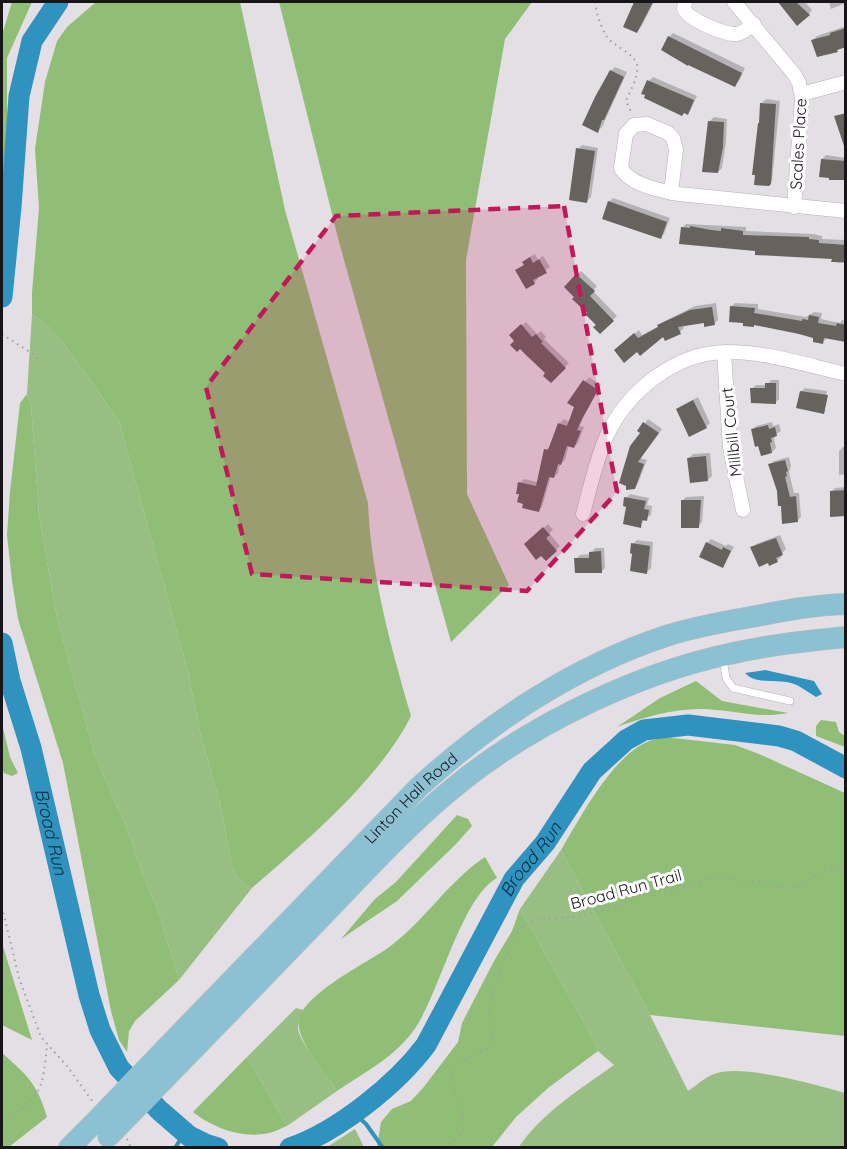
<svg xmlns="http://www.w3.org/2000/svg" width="847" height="1149" font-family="Quicksand,sans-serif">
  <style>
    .green { fill: #99be84 }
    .forest { fill: #90be76 }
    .water { fill: #3092bf }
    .shadow { fill: #0003 }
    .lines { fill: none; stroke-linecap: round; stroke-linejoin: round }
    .stream { stroke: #3092bf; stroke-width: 4 }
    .river { stroke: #3092bf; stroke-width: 21 }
    .building { fill: #68625f }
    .service-casing { stroke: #b3afb4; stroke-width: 8 }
    .minor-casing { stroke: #b3afb4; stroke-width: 15 }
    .primary-casing { stroke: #bebdbe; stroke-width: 22 }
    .path { stroke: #a29fa3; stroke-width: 2; stroke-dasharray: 1.5 4.5; stroke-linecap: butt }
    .service { stroke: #fff; stroke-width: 7 }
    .minor { stroke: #fff; stroke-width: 14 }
    .primary { stroke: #8bc1d3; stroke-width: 21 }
    .primary-bridge-casing { stroke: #bebdbe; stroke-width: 22; stroke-linecap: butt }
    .primary-bridge { stroke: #8bc1d3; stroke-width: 21 }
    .marked { fill: #c2185b; fill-opacity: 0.2; stroke: #c2185b; stroke-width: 4.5; stroke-dasharray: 12 8; stroke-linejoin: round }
    .labels { text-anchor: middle; stroke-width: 6; stroke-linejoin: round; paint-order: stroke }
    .street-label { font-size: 16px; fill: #171517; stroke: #fff }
    .water-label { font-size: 18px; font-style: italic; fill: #063144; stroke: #fff }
  </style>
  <rect width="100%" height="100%" fill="#e3dfe4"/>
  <!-- green -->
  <path class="green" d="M32 314 50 328 64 344 119 421 188 672 201 736 220 803 232 866 237 877 246 885 252 888 179 980 157 908 143 876 128 831 95 756 57 618 39 515 31 406 27 394Z
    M561 850 650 1015 688 1091C696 1086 705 1077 714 1074 740 1063 817 1085 845 1093V1147L518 1148C543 1112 579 1090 614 1065L598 1051 587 1028 520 909Z
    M296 1008 303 1010C300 1016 298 1022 298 1029 300 1043 328 1077 337 1091L287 1126 247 1057Z
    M355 1129 364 1147H327Z"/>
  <!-- forest -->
  <path class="forest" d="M12 2H32L7 58V141L2 182V35Z
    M96 2H240L285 210 368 503C371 576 391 647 411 716 379 780 306 841 252 888L246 885 237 877 232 866 220 803 201 736 188 672 119 421 64 344 50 328 32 314V293L39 208 35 149 45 82 57 41 67 27Z
    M279 2H532L505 39 466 260 467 494 509 585 451 642 339 242Z
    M27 394 31 406 39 515 57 618 95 756 128 831 143 876 157 908 179 980 135 1021 129 1031 127 1052 119 1040 111 1011 63 763 18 619 12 581 7 535 10 492 20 403Z
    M696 681 722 701 788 713C760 719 732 710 704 709 675 708 644 717 617 727L660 698Z
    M821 720 836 722 839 732 845 736V747L816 736V726Z
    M2 724 10 757 18 773 12 776 4 773 2 768Z
    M665 737 735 745 759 754 845 793V1036L650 1015 561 850C580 818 612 757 647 742 653 739 660 739 665 737Z
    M457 815 468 819 472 826 456 844 397 901 341 939 375 899 396 882Z
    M485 857 497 878C462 897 440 991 416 1027 397 1056 365 1072 337 1091 326 1074 295 1040 299 1020 303 995 364 964 385 950 423 924 447 882 485 857Z
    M520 909 587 1028 598 1051 548 1088 516 1117 492 1147H377L381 1122 392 1109 411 1101 423 1088 458 1042 462 1023 494 961 512 931Z
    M2 943 32 1040 2 1025Z
    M2 1053C27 1075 37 1083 47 1117L9 1147H2Z
    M247 1057 287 1126C281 1128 275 1132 269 1133 243 1139 213 1128 193 1112Z"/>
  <!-- water -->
  <path class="water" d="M765 670 814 681 822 694 816 697C808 692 799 685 791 683 776 679 756 685 745 673Z"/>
  <!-- shadow -->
  <path class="shadow" d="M635 2H654L641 27 637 31 625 26Z
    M779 2H805L812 10 809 14 784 9Z
    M829 2H846V3L831 9Z
    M846 26V45L837 50 818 55 813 40 817 36Z
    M673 33 745 68 739 81 735 85 669 37Z
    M615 67 627 72 602 127 598 131 611 71Z
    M653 77 697 96 691 109 687 113 649 81Z
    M766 99 780 101 772 181 768 185 762 103Z
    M714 117 727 119 726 142 722 168 718 172 710 121Z
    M582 145 598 148 591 197 587 201 578 149Z
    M826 155 846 158V179L822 159Z
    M613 198 670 218 664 234 660 238 609 202Z
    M686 224 746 227V231L813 234 822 236V239L846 240V263H837L833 258 757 249 682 228Z
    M535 254 538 260 543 256 550 267 537 276 538 279 534 283 527 287 517 270 525 264 524 262 528 258Z
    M581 271 597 286 593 291 617 316 600 332 589 313 566 287Z
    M716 303 718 320 714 324 705 322 682 325 684 328 680 332 664 335 637 350 620 346 639 330 642 335 659 326 663 322 695 306Z
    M735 303 758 304V309L806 317 814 312 822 313 821 319 840 323 842 320 846 321V340L827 338 823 342 815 337 744 321 731 307Z
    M526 322 537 334 541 331 546 337 544 339 569 363 551 381 547 373 511 335Z
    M589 377 601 385 584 415 580 426 584 427 578 443 574 447 569 445 565 460 560 464 558 473 554 477 551 476 542 507 538 511 520 483 524 479 538 482 545 450 551 446 560 423 564 419 570 422 576 406 569 402Z
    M771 380H779V399L775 403 752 389 756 385H767Z
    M805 388 827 391 823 410H826L823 413 801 392Z
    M698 397 710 423 706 427 677 409Z
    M648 419 662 429 640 458 647 460 638 483 634 488 642 432 645 423Z
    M772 422 773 426 779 424 781 431 775 435 774 439 776 448 772 452 752 430 756 426Z
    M843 447H846V474L839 475V451Z
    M710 453 712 476 708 480 689 458 693 454Z
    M789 457 791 466 789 472 794 493H799L801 517 797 521 782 504 770 465 774 461Z
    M846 487V514L831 492 835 488Z
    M630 494 649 498 647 505 652 506 651 515 645 519 640 526 628 506 626 498Z
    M704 496 702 522 698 526 682 501 686 497Z
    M548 524 553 530 549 533 560 546 546 559 526 544Z
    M780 535 786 549 780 555 781 557 777 561 752 548 756 544Z
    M711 539 726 546 728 544 734 547 723 566 707 543Z
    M637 540 653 542 651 568 647 572 633 544Z
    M595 548H604L605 568 601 572 576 559 580 555 591 554Z"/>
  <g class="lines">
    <!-- stream -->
    <path class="stream" d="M354 1113 366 1124 383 1148
      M175 1148 185 1132"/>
    <!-- river -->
    <g class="river">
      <path d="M2 297 11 207 19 96 32 41 58 2"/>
      <path id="s1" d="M2 643 10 681 31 748 89 995 100 1030 119 1068 159 1110 189 1136 205 1144 218 1148"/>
      <path id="s2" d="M290 1148C337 1132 396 1085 426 1045L514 879 545 843 592 771 626 740 644 730 688 725 779 736 796 741 846 768"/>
    </g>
  </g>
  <!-- building -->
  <path class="building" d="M634 2H653L637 33 623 27Z
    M778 2H796L810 15 797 26Z
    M846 28V47L837 50 838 52 817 57 811 40 830 35V33Z
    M668 36 742 73 735 87 688 65V66L661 50Z
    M610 70 624 77 604 120H602L598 133 582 125 595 97Z
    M647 80 694 100 688 115 684 113 682 116 644 98 645 95 641 94Z
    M760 103 776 104 771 184 769 186 754 185 755 175H752L758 123H759Z
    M846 113V146H844L834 116Z
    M708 121 724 122 723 147 718 173 702 172Z
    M576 148 595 151 587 203 569 200Z
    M821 159 846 161V180H829V178L819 177Z
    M608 201 667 222 661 239 602 219Z
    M690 226 711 230 721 231V228L743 231V235L809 237V239L819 240V243L846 245V262H831L832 259 755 255V251L679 244 681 227 690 228Z
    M530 257 533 263 539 259 547 273 533 280 535 284 526 289 515 270 524 265 522 262Z
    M576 274 595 291 590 296 614 321 600 334 593 327 596 325 585 314 587 313 572 299 574 297 564 287Z
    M730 306 755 308 754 313 802 321V319L808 320 809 315 819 317 818 323 836 326 837 323 846 325V342L824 338 823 344 813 342V338L799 334 754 325V327L743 326V323L729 322Z
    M712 307 715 325 704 327V323L678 327 681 334 665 341 663 337 640 356 637 352 624 363 614 350 634 333 638 338 658 327 657 325 690 310Z
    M521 324 532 337 536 334 543 342 541 343 566 368 551 383 543 376 545 373 527 356 520 349 517 352 510 345 514 341 509 335Z
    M583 380 598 390 581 421 577 430 581 431 574 448 567 446 561 465 558 464 554 478 549 477 539 512 522 508 523 504 517 502 519 494H516L518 482 536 486 544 449 548 450 558 423 567 426 574 407 567 403Z
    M765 383H776V404L751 403 750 388H765Z
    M800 391 828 395 824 414 796 408Z
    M693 400 707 428 689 437 676 409Z
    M643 422 659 433 638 462 644 464 635 489 626 490V486L619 483 630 446 640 433 637 431Z
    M768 425 769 429 775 427 777 436 771 438 772 442 770 443 772 453 761 456 758 446 755 447 751 429Z
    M706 456 708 481 690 483 687 458Z
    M785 460 788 471 786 472 787 476 785 477 790 497 796 496 798 522 782 524 781 506H778L777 491 768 464Z
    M846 490V516L830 517V491Z
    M624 497 646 501 644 509 649 510 647 521 642 520 641 528 623 524 626 507 623 506Z
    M681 500H701L699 528H681Z
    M543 527 550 535 546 538 557 551 546 561 541 556 536 560 524 544Z
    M776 538 783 555 776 558 778 562 769 566 768 563 759 567 750 547Z
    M706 542 722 550 723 547 731 551 723 568 699 557Z
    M631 543 650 546 647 574 630 571 632 554 630 553Z
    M601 551 602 573H575L574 558H589V552Z"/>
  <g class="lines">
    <defs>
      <path id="service" d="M723 659 726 678 733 688 790 701"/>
      <path id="minor" d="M685 2 684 9C689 20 725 35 737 34 743 33 749 28 754 24
        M734 2 794 74 799 83 802 98 794 207
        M802 94 846 82
        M671 193 676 150 673 138 668 133 647 124 634 125 626 134 621 168C630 185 661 191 679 194L846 211
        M724 352 730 447 743 510
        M583 514C590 488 596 460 607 435 628 391 674 354 724 352 765 351 806 365 846 374"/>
      <g id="primary">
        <path id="s3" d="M166 1048 419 787C490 722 575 666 666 636 694 627 722 622 751 617 783 611 813 605 846 604"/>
        <path d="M181 1062C233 1009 284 956 336 902 378 858 419 814 467 777 539 721 640 673 729 654 767 645 806 641 846 637"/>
        <path d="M69 1148 93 1124"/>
      </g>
    </defs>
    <!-- service casing -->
    <use href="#service" class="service-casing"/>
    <!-- minor casing -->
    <use href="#minor" class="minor-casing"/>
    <!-- primary casing -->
    <use href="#primary" class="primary-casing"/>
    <!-- path -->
    <path class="path" d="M595 2C596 12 601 28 607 37 615 47 634 53 637 65 639 76 630 91 626 101L632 114
      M2 334 36 356 40 364
      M2 907 19 978 41 1037 67 1066 93 1102
      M2 1122C41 1098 43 1090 47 1045
      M127 1139 131 1148
      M446 1148C450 1144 457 1140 460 1135 475 1113 437 1088 458 1064 467 1055 480 1054 491 1046L492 1037 488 1014 490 1000 512 941 525 924 537 920 582 916 620 905 645 893 671 891 712 878 766 882 781 888H792L800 886 827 869 836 868 846 871"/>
    <!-- service -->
    <use href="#service" class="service"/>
    <!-- minor -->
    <use href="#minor" class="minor"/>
    <!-- primary -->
    <use href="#primary" class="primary"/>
    <defs>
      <path id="primary-bridge" d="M93 1124 166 1048
        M108 1137 181 1062"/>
    </defs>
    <!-- primary-bridge casing -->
    <use href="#primary-bridge" class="primary-bridge-casing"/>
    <!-- primary-bridge -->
    <use href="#primary-bridge" class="primary-bridge"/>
  </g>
  <!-- marked area -->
  <path class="marked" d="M564 206 617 492 527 591 252 574 206 387 336 216Z"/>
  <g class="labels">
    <!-- street labels -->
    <g class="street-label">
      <text transform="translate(798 144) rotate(-87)" y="6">Scales Place</text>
      <text transform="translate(731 432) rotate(-96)" y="6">Millbill Court</text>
      <text dy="6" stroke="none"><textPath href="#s3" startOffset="350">Linton Hall Road</textPath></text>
      <text transform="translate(626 889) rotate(-15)" y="6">Broad Run Trail</text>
    </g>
    <!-- water labels -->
    <g class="water-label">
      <text dy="6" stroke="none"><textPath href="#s1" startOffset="195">Broad Run</textPath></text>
      <text dy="6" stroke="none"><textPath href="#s2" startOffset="386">Broad Run</textPath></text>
    </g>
  </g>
  <!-- border -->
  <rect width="847" height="1149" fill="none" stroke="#171517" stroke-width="6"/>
</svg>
